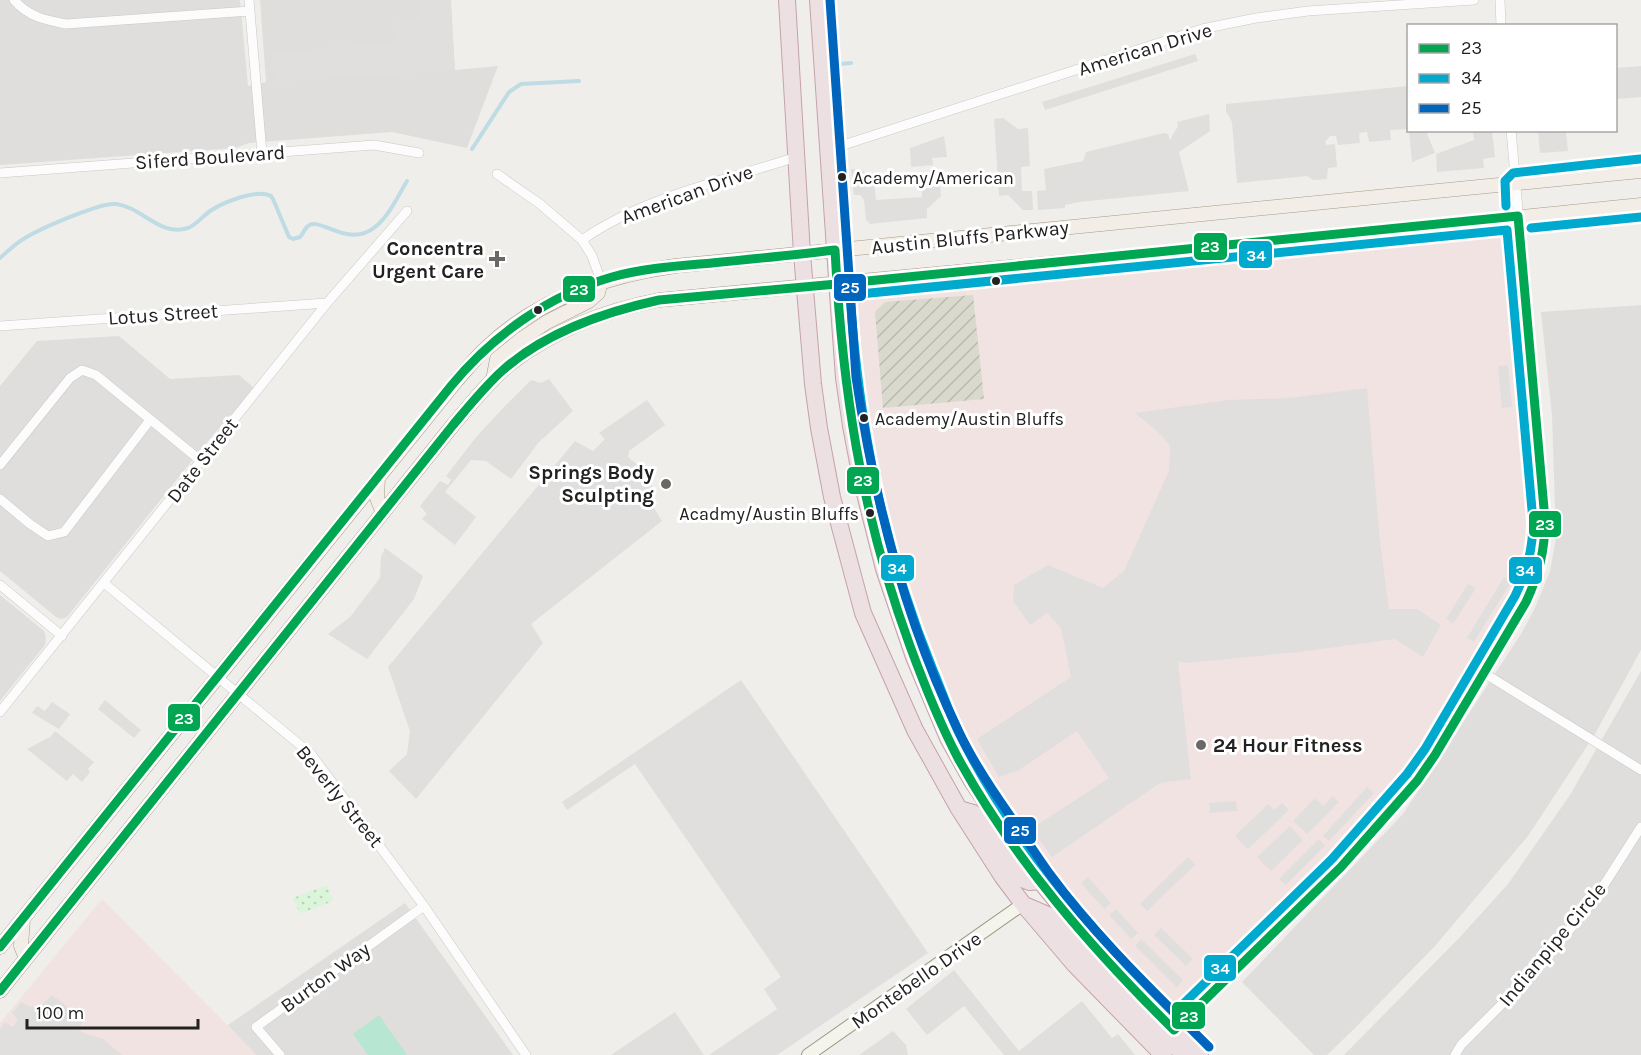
<svg xmlns="http://www.w3.org/2000/svg" width="1641" height="1055" font-family="Karla,sans-serif">
  <style>
    .residential { fill: #dfdedc }
    .commercial { fill: #f1e3e1 }
    .construction { fill: url(#construction-furrows) }
    .park { fill: url(#park-dots) }
    .pitch { fill: #b7e6d2 }
    .parking { fill: #e0dfde }
    .lines { fill: none; stroke-linecap: round; stroke-linejoin: round }
    .stream { stroke: #bfdbe3; stroke-width: 4 }
    .street-casing { stroke: #c9c8c7; stroke-width: 10 }
    .secondary-casing { stroke: #999a82; stroke-width: 14 }
    .primary-casing { stroke: #a79c86; stroke-width: 15 }
    .highway-casing { stroke: #c5a2ac; stroke-width: 18 }
    .street { stroke: #fdfcfc; stroke-width: 9 }
    .secondary { stroke: #f4f4ed; stroke-width: 12 }
    .primary { stroke: #f3ede7; stroke-width: 14 }
    .highway { stroke: #ece0e2; stroke-width: 16 }
    .bus-1-casing { stroke: #fff; stroke-width: 14 }
    .bus-2-casing { stroke: #fff; stroke-width: 14 }
    .bus-3-casing { stroke: #fff; stroke-width: 14 }
    .bus-1 { stroke: #00a651; stroke-width: 9 }
    .bus-2 { stroke: #00a9ce; stroke-width: 9 }
    .bus-3 { stroke: #0065bd; stroke-width: 9 }
    .bus-dot { fill: #222; stroke: #fff; stroke-width: 2 }
    .poi-dot { fill: #6a6968; stroke: #fff; stroke-width: 2 }
    .labels { text-anchor: middle; stroke-width: 6; stroke-linejoin: round; paint-order: stroke }
    .bus-label { font-size: 18px; fill: #222; stroke: #fff; text-anchor: start }
    .street-label { font-size: 20px; fill: #222; stroke: #fff }
    .poi-label { font-size: 20px; font-weight: bold; fill: #222; stroke: #fff; text-anchor: end }
    .line-badge { stroke: #fff; stroke-width: 2 }
    .badge-label { font-size: 16px; text-anchor: middle; font-weight: bold; fill: #fff }
  </style>
  <defs>
    <pattern id="construction-furrows" width="10" height="10" patternUnits="userSpaceOnUse" patternTransform="scale(1.5)"><rect width="10" height="10" fill="#d9d9cd"/><path d="M-1 1l2-2M0 10L10 0M9 11l2-2" fill="none" stroke="#babab0"/></pattern>
    <pattern id="park-dots" width="8" height="8" patternUnits="userSpaceOnUse" patternTransform="scale(1.5)"><rect width="8" height="8" fill="#daf5da"/><path d="M2 2h.1M6 6h.1" fill="none" stroke="#bbd2bb" stroke-width="1.8" stroke-linecap="round"/></pattern>
  </defs>
  <rect width="100%" height="100%" fill="#f0eeeb"/>
  <!-- residential -->
  <path class="residential" d="M0 0H240L248 86 266 82 260 0H451L455 70 498 66 467 148 392 132 249 143 235 148 0 165Z
    M1641 305V650L1595 734 1528 836 1435 946 1354 1029 1327 1055H1314L1242 982 1403 814 1521 634 1535 608 1550 571 1556 538 1552 416 1541 312Z
    M119 336 170 379 239 375 254 388 202 448 67 617 61 619 56 617 0 571V386L37 341Z
    M0 595 44 631 46 637 45 645 0 701Z
    M1641 671V1055H1344L1461 936 1508 884 1570 795Z
    M405 903 513 1055H254L228 1025Z"/>
  <!-- commercial -->
  <path class="commercial" d="M1492 228 1502 232 1509 238 1513 247 1537 491 1536 531 1533 556 1526 580 1516 604 1410 773 1299 893 1178 1013 1173 1014 1120 947 1064 884 1040 861 996 798 962 732 921 631 893 543 874 465 863 395 856 311 859 301 864 294 879 289 921 284 961 286 1056 276 1060 272 1067 270 1105 273 1221 260 1227 255 1278 249 1310 253 1403 244 1409 238 1416 236Z
    M102 899 257 1055H0V1023Z"/>
  <!-- construction -->
  <path class="construction" d="M973 295 984 399 883 408 875 312 885 302Z"/>
  <!-- park -->
  <path class="park" d="M327 885 333 901 300 914 293 898Z"/>
  <!-- pitch -->
  <path class="pitch" d="M379 1015 407 1055H368L353 1034Z"/>
  <!-- parking -->
  <path class="parking" d="M420 0H450L455 70 274 82 272 52 394 43 393 23 422 21Z
    M1195 54 1198 61 1045 110 1042 102Z
    M1641 66V97L1616 99V68Z
    M1408 86V129L1390 130 1391 140 1369 142 1367 132 1359 133 1360 143 1338 145 1336 136H1330L1325 142 1327 145 1335 144 1337 167 1328 168 1327 179 1313 180 1307 176 1237 183 1232 122 1226 111V104Z
    M1209 114 1210 131 1179 152 1189 191 1079 202 1065 205V208L1038 210 1037 191 1046 190 1044 169 1083 161 1086 152 1164 133 1168 134 1170 140 1178 126 1177 122Z
    M1003 118 1018 129 1028 128 1030 166 1021 167 1022 191H1032L1033 210H1023L1008 195 999 196 994 119Z
    M1409 131H1426L1435 153 1412 162Z
    M1473 131H1492L1495 157 1483 159 1484 168 1437 172 1436 154 1474 140Z
    M1538 131H1566L1568 151 1540 153Z
    M944 136 947 157 932 158 933 165 911 167 910 148Z
    M851 169H861L874 180 876 200 922 197V187L940 186 941 196 927 209V218L870 224 866 220 864 200 860 195H854Z
    M1508 365 1512 407 1502 408 1498 366Z
    M549 379 573 411 539 442 511 479 486 461 471 460 445 492 476 517 455 545 422 519 427 514 420 506 440 481 448 485 451 480 446 476 477 436 506 405 531 380 541 383Z
    M1367 388 1380 542 1389 609H1417L1441 625 1423 657 1395 639 1299 652 1186 663 1178 661 1191 779 1160 783 1052 857 1031 829 1109 778 1077 731 1019 770 999 777 977 739 1071 677 1061 628 1047 613 1030 625 1013 601 1014 585 1048 565 1103 588 1124 571 1169 471 1170 446 1158 432 1135 413 1229 400 1289 398Z
    M647 400 665 425 629 451 628 457 651 476 654 508 662 521 531 624 543 643 416 799 389 771 407 754 410 731 388 667 575 441 593 451 605 439 599 433Z
    M385 548 423 576 414 599 367 659 328 634 350 617 380 578 381 557Z
    M1504 577 1511 582 1474 642 1467 638Z
    M1468 584 1476 588 1453 624 1446 619Z
    M741 680 928 953 777 1055H709L777 1009 764 989 781 977 635 764 567 810 562 802Z
    M105 700 141 730 134 738 98 709Z
    M52 702 70 714 59 729 32 713 37 706 45 711Z
    M55 731 94 762 88 769 90 772 82 782 73 774 67 781 27 749 50 737Z
    M1367 787 1374 793 1329 841 1323 836Z
    M1333 796 1339 802 1307 834 1293 821 1315 798 1323 806Z
    M1236 801 1237 811 1210 813 1209 803Z
    M1282 803 1289 810 1248 849 1235 836 1268 804 1274 810Z
    M1290 826 1303 840 1271 871 1257 857Z
    M1319 839 1325 846 1286 885 1279 879Z
    M1188 857 1195 865 1147 911 1140 904Z
    M1088 877 1111 903 1104 909 1081 883Z
    M1116 909 1138 933 1131 939 1109 915Z
    M1161 928 1193 959 1186 966 1154 935Z
    M1141 939 1183 980 1177 987 1135 946Z
    M954 970 1019 1051 1082 1001 1112 1038 1118 1034 1135 1055H1004L964 1006 927 1035 906 1009Z
    M52 995 84 1020 78 1029 84 1033 103 1039 122 1055H0V1029L5 1022 13 1027 18 1020 12 1013 21 1002 31 1007 43 1004Z
    M675 1012 704 1055H611Z
    M893 1031 906 1045 908 1055H859Z"/>
  <g class="lines">
    <!-- stream -->
    <path class="stream" d="M840 64 851 63
      M472 149 509 92 521 84 579 81
      M0 258C8 251 16 243 25 238 40 229 100 202 116 204 142 207 160 237 188 228 196 225 203 216 210 211 222 203 257 188 271 196L273 199 289 237 293 239 300 237C303 234 305 228 308 226 320 216 348 249 375 227 389 216 398 196 407 181"/>
    <defs>
      <path id="street" d="M14 0C29 17 45 20 66 24L250 11
        M249 0 262 153
        M1500 0 1501 26
        M828 150 1202 29 1256 18 1308 11 1474 0
        M0 173 374 145 419 153
        M497 174 540 204 582 240 592 256 601 281
        M582 240C645 196 724 181 796 157
        M0 326 327 303
        M0 465 70 378 82 370 96 375 201 461
        M0 499 30 524 48 536 64 532 150 420
        M104 583 311 754 424 906 526 1055
        M0 585 62 636
        M1484 673 1641 770
        M0 712 327 303 407 211
        M1174 1030 1341 867 1372 834 1417 781 1435 755 1526 602 1536 580 1542 560 1545 543V520L1511 130
        M280 1055 256 1027 424 906
        M1455 1055 1461 1045 1536 970 1595 899 1641 827"/>
      <path id="secondary" d="M808 1055 1023 904"/>
      <path id="primary" d="M493 380 497 359 523 338 547 322 589 301 598 293 601 281
        M378 477 377 498 383 513
        M23 919 21 946 26 958
        M0 947 456 381C465 371 474 360 484 350 536 299 605 276 675 266L1641 171
        M0 991 453 425C471 404 489 381 510 364 553 331 606 310 659 300L1234 246 1641 205"/>
      <path id="highway" d="M787 0 802 254 813 384 819 428 832 497 863 613 915 730 959 809 1002 876 1023 904 1075 965 1163 1055
        M818 0 839 308 844 378 851 426 861 478 884 569 914 657 948 738 972 781 1040 881 1101 955 1200 1055
        M959 809 973 813 980 818 1022 879 1030 882 1040 881
        M1027 906 1050 916 1078 948 1172 1046 1194 1054"/>
    </defs>
    <!-- street casing -->
    <use href="#street" class="street-casing"/>
    <!-- secondary casing -->
    <use href="#secondary" class="secondary-casing"/>
    <!-- primary casing -->
    <use href="#primary" class="primary-casing"/>
    <!-- highway casing -->
    <use href="#highway" class="highway-casing"/>
    <!-- street -->
    <use href="#street" class="street"/>
    <!-- secondary -->
    <use href="#secondary" class="secondary"/>
    <!-- primary -->
    <use href="#primary" class="primary"/>
    <!-- highway -->
    <use href="#highway" class="highway"/>
    <defs>
      <path id="bus-1" d="M1518 216 1545 520C1545 550 1539 574 1526 602L1435 755 1417 781 1341 867 1174 1030C1092 949 1014 860 958 758 939 722 924 684 910 646 865 524 846 412 837 284Z
        M0 947 451 386C492 336 549 295 612 277 644 268 678 266 712 263 753 259 794 255 835 250L837 284
        M0 991 453 425C469 406 485 386 503 370 546 332 604 312 659 300L837 284"/>
      <path id="bus-2" d="M1506 206 1505 181 1513 173 1640 159
        M1531 228 1641 217
        M1507 230 1533 521C1533 549 1527 571 1515 596L1425 749 1407 774 1332 859 1174 1013C1091 931 1011 839 959 733 949 713 942 691 933 670 883 547 859 427 850 295Z"/>
      <path id="bus-3" d="M830 0 856 377C874 499 905 621 959 732 973 762 992 790 1011 817 1024 836 1036 855 1049 873 1096 937 1153 991 1209 1047"/>
    </defs>
    <!-- bus-1 casing -->
    <use href="#bus-1" class="bus-1-casing"/>
    <!-- bus-2 casing -->
    <use href="#bus-2" class="bus-2-casing"/>
    <!-- bus-3 casing -->
    <use href="#bus-3" class="bus-3-casing"/>
    <!-- bus-1 -->
    <use href="#bus-1" class="bus-1"/>
    <!-- bus-2 -->
    <use href="#bus-2" class="bus-2"/>
    <!-- bus-3 -->
    <use href="#bus-3" class="bus-3"/>
  </g>
  <!-- markers -->
  <g class="bus-dot">
    <circle cx="842" cy="177" r="5"/>
    <circle cx="996" cy="281" r="5"/>
    <circle cx="538" cy="310" r="5"/>
    <circle cx="864" cy="418" r="5"/>
    <circle cx="870" cy="513" r="5"/>
  </g>
  <g class="poi-dot">
    <path d="M494 250h6v6h6v6h-6v6h-6v-6h-6v-6h6z"/>
    <circle cx="666" cy="484" r="6"/>
    <circle cx="1201" cy="745" r="6"/>
  </g>
  <g class="labels">
    <!-- bus labels -->
    <g class="bus-label">
      <text x="853" y="184">Academy/American</text>
      <text x="875" y="425">Academy/Austin Bluffs</text>
      <text x="859" y="520" text-anchor="end">Acadmy/Austin Bluffs</text>
    </g>
    <!-- street labels -->
    <g class="street-label">
      <text transform="translate(1145 49) rotate(-17)" y="7">American Drive</text>
      <text transform="translate(210 157) rotate(-4)" y="7">Siferd Boulevard</text>
      <text transform="translate(687 194) rotate(-20)" y="7">American Drive</text>
      <text transform="translate(970 237) rotate(-6)" y="7">Austin Bluffs Parkway</text>
      <text transform="translate(163 314) rotate(-4)" y="7">Lotus Street</text>
      <text transform="translate(202 460) rotate(-52)" y="7">Date Street</text>
      <text transform="translate(340 796) rotate(51)" y="7">Beverly Street</text>
      <text transform="translate(1552 944) rotate(-50)" y="7">Indianpipe Circle</text>
      <text transform="translate(325 977) rotate(-36)" y="7">Burton Way</text>
      <text transform="translate(916 980) rotate(-35)" y="7">Montebello Drive</text>
    </g>
    <!-- poi labels -->
    <g class="poi-label">
      <text x="484" y="255">Concentra<tspan x="484" dy="23">Urgent Care</tspan></text>
      <text x="654" y="479">Springs Body<tspan x="654" dy="23">Sculpting</tspan></text>
      <text x="1213" y="752" text-anchor="start">24 Hour Fitness</text>
    </g>
  </g>
  <g class="line-badge">
    <rect x="1193" y="232" width="35" height="29" rx="6" fill="#00a651"/>
    <rect x="1238" y="240" width="35" height="29" rx="6" fill="#00a9ce"/>
    <rect x="833" y="273" width="34" height="29" rx="6" fill="#0065bd"/>
    <rect x="562" y="275" width="34" height="28" rx="6" fill="#00a651"/>
    <rect x="846" y="466" width="34" height="29" rx="6" fill="#00a651"/>
    <rect x="1528" y="510" width="34" height="28" rx="6" fill="#00a651"/>
    <rect x="880" y="554" width="35" height="28" rx="6" fill="#00a9ce"/>
    <rect x="1508" y="556" width="35" height="29" rx="6" fill="#00a9ce"/>
    <rect x="167" y="703" width="34" height="29" rx="6" fill="#00a651"/>
    <rect x="1003" y="816" width="34" height="29" rx="6" fill="#0065bd"/>
    <rect x="1203" y="954" width="34" height="28" rx="6" fill="#00a9ce"/>
    <rect x="1171" y="1001" width="35" height="29" rx="6" fill="#00a651"/>
  </g>
  <g class="badge-label">
    <text x="1210" y="252">23</text>
    <text x="1256" y="261">34</text>
    <text x="850" y="293">25</text>
    <text x="579" y="295">23</text>
    <text x="863" y="486">23</text>
    <text x="1545" y="530">23</text>
    <text x="897" y="574">34</text>
    <text x="1525" y="576">34</text>
    <text x="184" y="724">23</text>
    <text x="1020" y="836">25</text>
    <text x="1220" y="974">34</text>
    <text x="1189" y="1022">23</text>
  </g>
  <!-- legend -->
  <rect x="1407" y="24" width="210" height="108" fill="#ffffff" stroke="#a7a7a7" stroke-width="1.5"/>
  <rect x="1419" y="44" width="30" height="9" fill="#00a651" stroke="#a7a7a7" stroke-width="1.5"/>
  <text x="1461" y="54" font-size="18" fill="#222222">23</text>
  <rect x="1419" y="74" width="30" height="9" fill="#00a9ce" stroke="#a7a7a7" stroke-width="1.5"/>
  <text x="1461" y="84" font-size="18" fill="#222222">34</text>
  <rect x="1419" y="104" width="30" height="9" fill="#0065bd" stroke="#a7a7a7" stroke-width="1.5"/>
  <text x="1461" y="114" font-size="18" fill="#222222">25</text>
  <!-- scale -->
  <path d="M27 1019v9h171v-9" fill="none" stroke="#222222" stroke-width="3"/>
  <text x="36" y="1019" font-size="18" fill="#222222" stroke="#ffffff" stroke-width="4.5" paint-order="stroke">100 m</text>
</svg>
